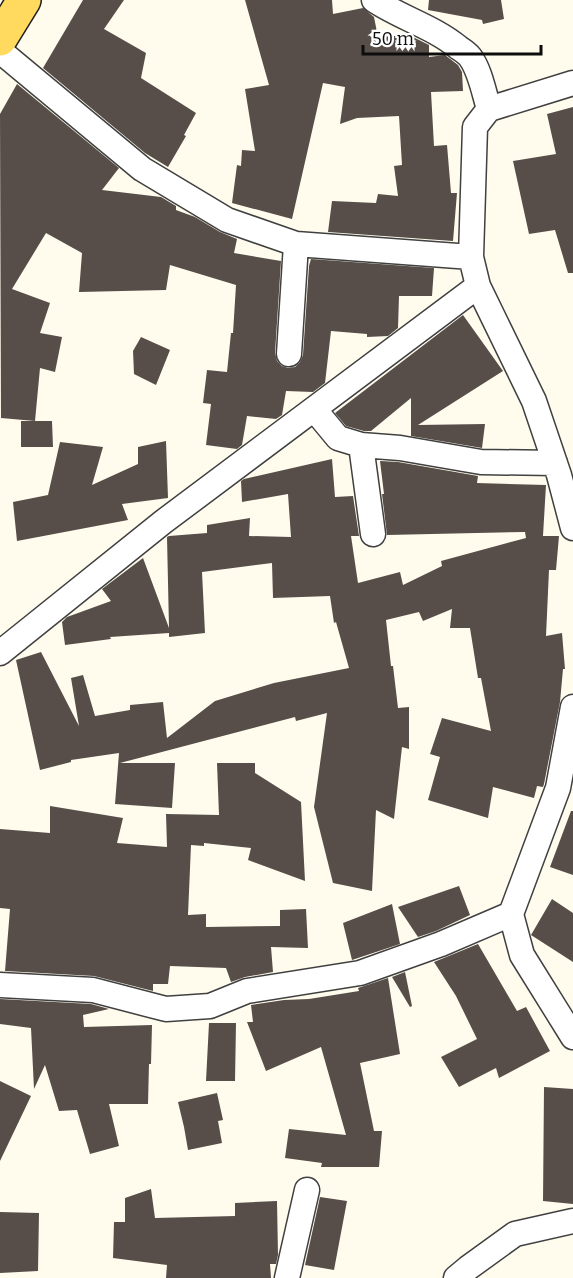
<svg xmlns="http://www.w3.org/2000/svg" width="573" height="1278" font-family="Bitter,serif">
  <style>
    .building { fill: #574e49 }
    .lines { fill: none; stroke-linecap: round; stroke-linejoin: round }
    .minor-casing { stroke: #404040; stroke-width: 27 }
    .primary-casing { stroke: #1e1e1e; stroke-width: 36 }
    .minor { stroke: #fff; stroke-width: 24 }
    .primary { stroke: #ffda5e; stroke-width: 33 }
  </style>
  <rect width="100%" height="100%" fill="#fffcee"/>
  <!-- building -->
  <path class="building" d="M83 0H124L104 29 146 53 141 78 196 113 184 135 186 136 168 167 145 153 43 68Z
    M245 0H332L333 14 363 8 374 17 378 37 409 35 429 45V57L445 55 458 65 462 72 463 91 431 92 434 146 447 145 451 193H457L453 241 328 232 332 201 376 203 378 194 398 196 394 166 402 165 399 116 357 118 340 124 345 87 323 83 292 219 232 203 237 165 241 166 242 150 255 151 245 89 269 85Z
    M429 0H501L504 19 483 24 482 20 428 10Z
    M17 84 119 168 102 190 161 197 176 206V210L195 217 220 232 237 239 234 253 281 261 275 353 277 361 282 366 288 368 295 367 300 362 303 355 309 266 311 259 434 268 432 296H399L398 328 388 336 367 337V334L331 331 325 383 313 392 286 391 282 415 276 419 247 416 242 445 237 449 206 445 211 404 203 403 207 370 227 372 231 333H233L236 285 170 265 166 290 79 292 82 253 46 233 12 289 50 303 40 333 62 337 55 372 40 368 35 421 1 418 0 114Z
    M573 107V273H568L555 230 529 234 513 161 556 154 547 114Z
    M463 315 503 371 418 425 485 424 482 448 411 436V398L371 431H364L346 426 335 413Z
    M141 337 170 350 156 385 134 374 133 351Z
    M21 421H52L53 447H21Z
    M166 441 168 498 122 504 128 520 17 541 13 502 48 495 60 442 103 447 92 485 138 464V447Z
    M332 459 335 497 353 496 359 536H351L358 583 400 572 403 585 442 566 441 561 526 538 525 532 387 535 382 494H384L380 461 398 462 478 476 477 483 546 485 543 536H559L556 570H549L546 636 562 633 565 669H563L560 702 544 784 543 787 537 786 534 798 493 787 488 818 428 800 440 757 430 754 442 718 491 731 481 678H478L470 628H450L452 609 423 621 419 612 386 620 391 666H393L398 708 409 707V749L402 747 394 819 376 810 372 891 333 883 314 807 327 713 296 721 295 717 120 763H175L172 808 115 804 119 753 71 760V762L40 770 16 660 41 652 79 726 71 678 83 675 95 716 130 710V705L163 702 167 738 215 701 274 683 349 668 336 622 334 623 330 596 273 598 272 563 202 572 205 633 169 637V633L110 637 111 639 65 645 62 622 67 617 111 601 102 589 143 558 169 628 167 537 169 536 207 533V525L250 518 249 536 291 537 288 494 242 502 241 481 244 479Z
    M217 763H255V773L301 802 305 881 248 860 251 848 204 843V846L191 845 188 915 206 914V927L280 926V910L306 909 308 948 271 947 273 972 245 977 231 982 226 968 170 966 168 984H153V991L94 976 5 971 10 909 0 908V829L50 833V806L123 818 117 843 167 847 166 814 219 815Z
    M571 811H573V875L550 867Z
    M459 886 470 915 436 931 418 937 398 907Z
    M552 899 573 913V962L531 935Z
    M392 904 400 944 352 960 343 923Z
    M478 944 517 1011 526 1007 550 1051 499 1078 496 1068 459 1087 441 1057 477 1039 456 996 434 962Z
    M405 972 412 1006 410 1007 392 977Z
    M388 978 400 1054 360 1063 374 1131H382L379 1167H321L322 1163 285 1158 289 1129 346 1135 321 1047 266 1071 247 1022H253L251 1005 284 1000 309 999 359 991 358 988Z
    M0 999 91 1004 109 1009 83 1015 84 1027 152 1025 151 1064H149L148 1104H109L119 1146 90 1154 77 1110 59 1111 45 1065 34 1089 31 1028 0 1024Z
    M209 1023H236L235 1081H206Z
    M0 1081 31 1096 0 1161Z
    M544 1087 573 1089V1204L543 1201Z
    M217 1093 223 1120 218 1121 222 1143 188 1150 184 1127 178 1102Z
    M151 1189 155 1218 235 1216V1203L277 1201 278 1255 276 1264H270L271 1278H166L167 1265 113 1258 114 1222H125V1198Z
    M320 1197 347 1201 334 1270 305 1265Z
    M0 1212 39 1213 38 1271 0 1273Z"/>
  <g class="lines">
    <defs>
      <path id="minor" d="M374 0C401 18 434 27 459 48 462 50 467 53 470 57 480 70 484 93 489 109
        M0 51 142 169 227 220 296 244 471 257
        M573 83 489 109 475 127 471 257 478 286 534 401 559 475 573 528
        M289 354 296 244
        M314 409 338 438 361 445 400 448 481 462 555 463
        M361 445 373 534
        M0 653 163 522 478 286
        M573 707 558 788 511 914 522 955 573 1037
        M0 985 93 990 166 1009 210 1006 247 991 360 973 441 944 511 914
        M287 1278 307 1190
        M456 1278 468 1268 515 1234 573 1221"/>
      <path id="primary" d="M0 39 24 0"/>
    </defs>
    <!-- minor casing -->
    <use href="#minor" class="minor-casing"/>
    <!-- primary casing -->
    <use href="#primary" class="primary-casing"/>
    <!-- minor -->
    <use href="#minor" class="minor"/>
    <!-- primary -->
    <use href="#primary" class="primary"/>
  </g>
  <!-- scale -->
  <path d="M363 45v9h178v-9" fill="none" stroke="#0d0d0d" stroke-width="3"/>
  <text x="372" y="45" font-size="18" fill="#0d0d0d" stroke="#ffffff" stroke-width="4.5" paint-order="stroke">50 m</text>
</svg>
